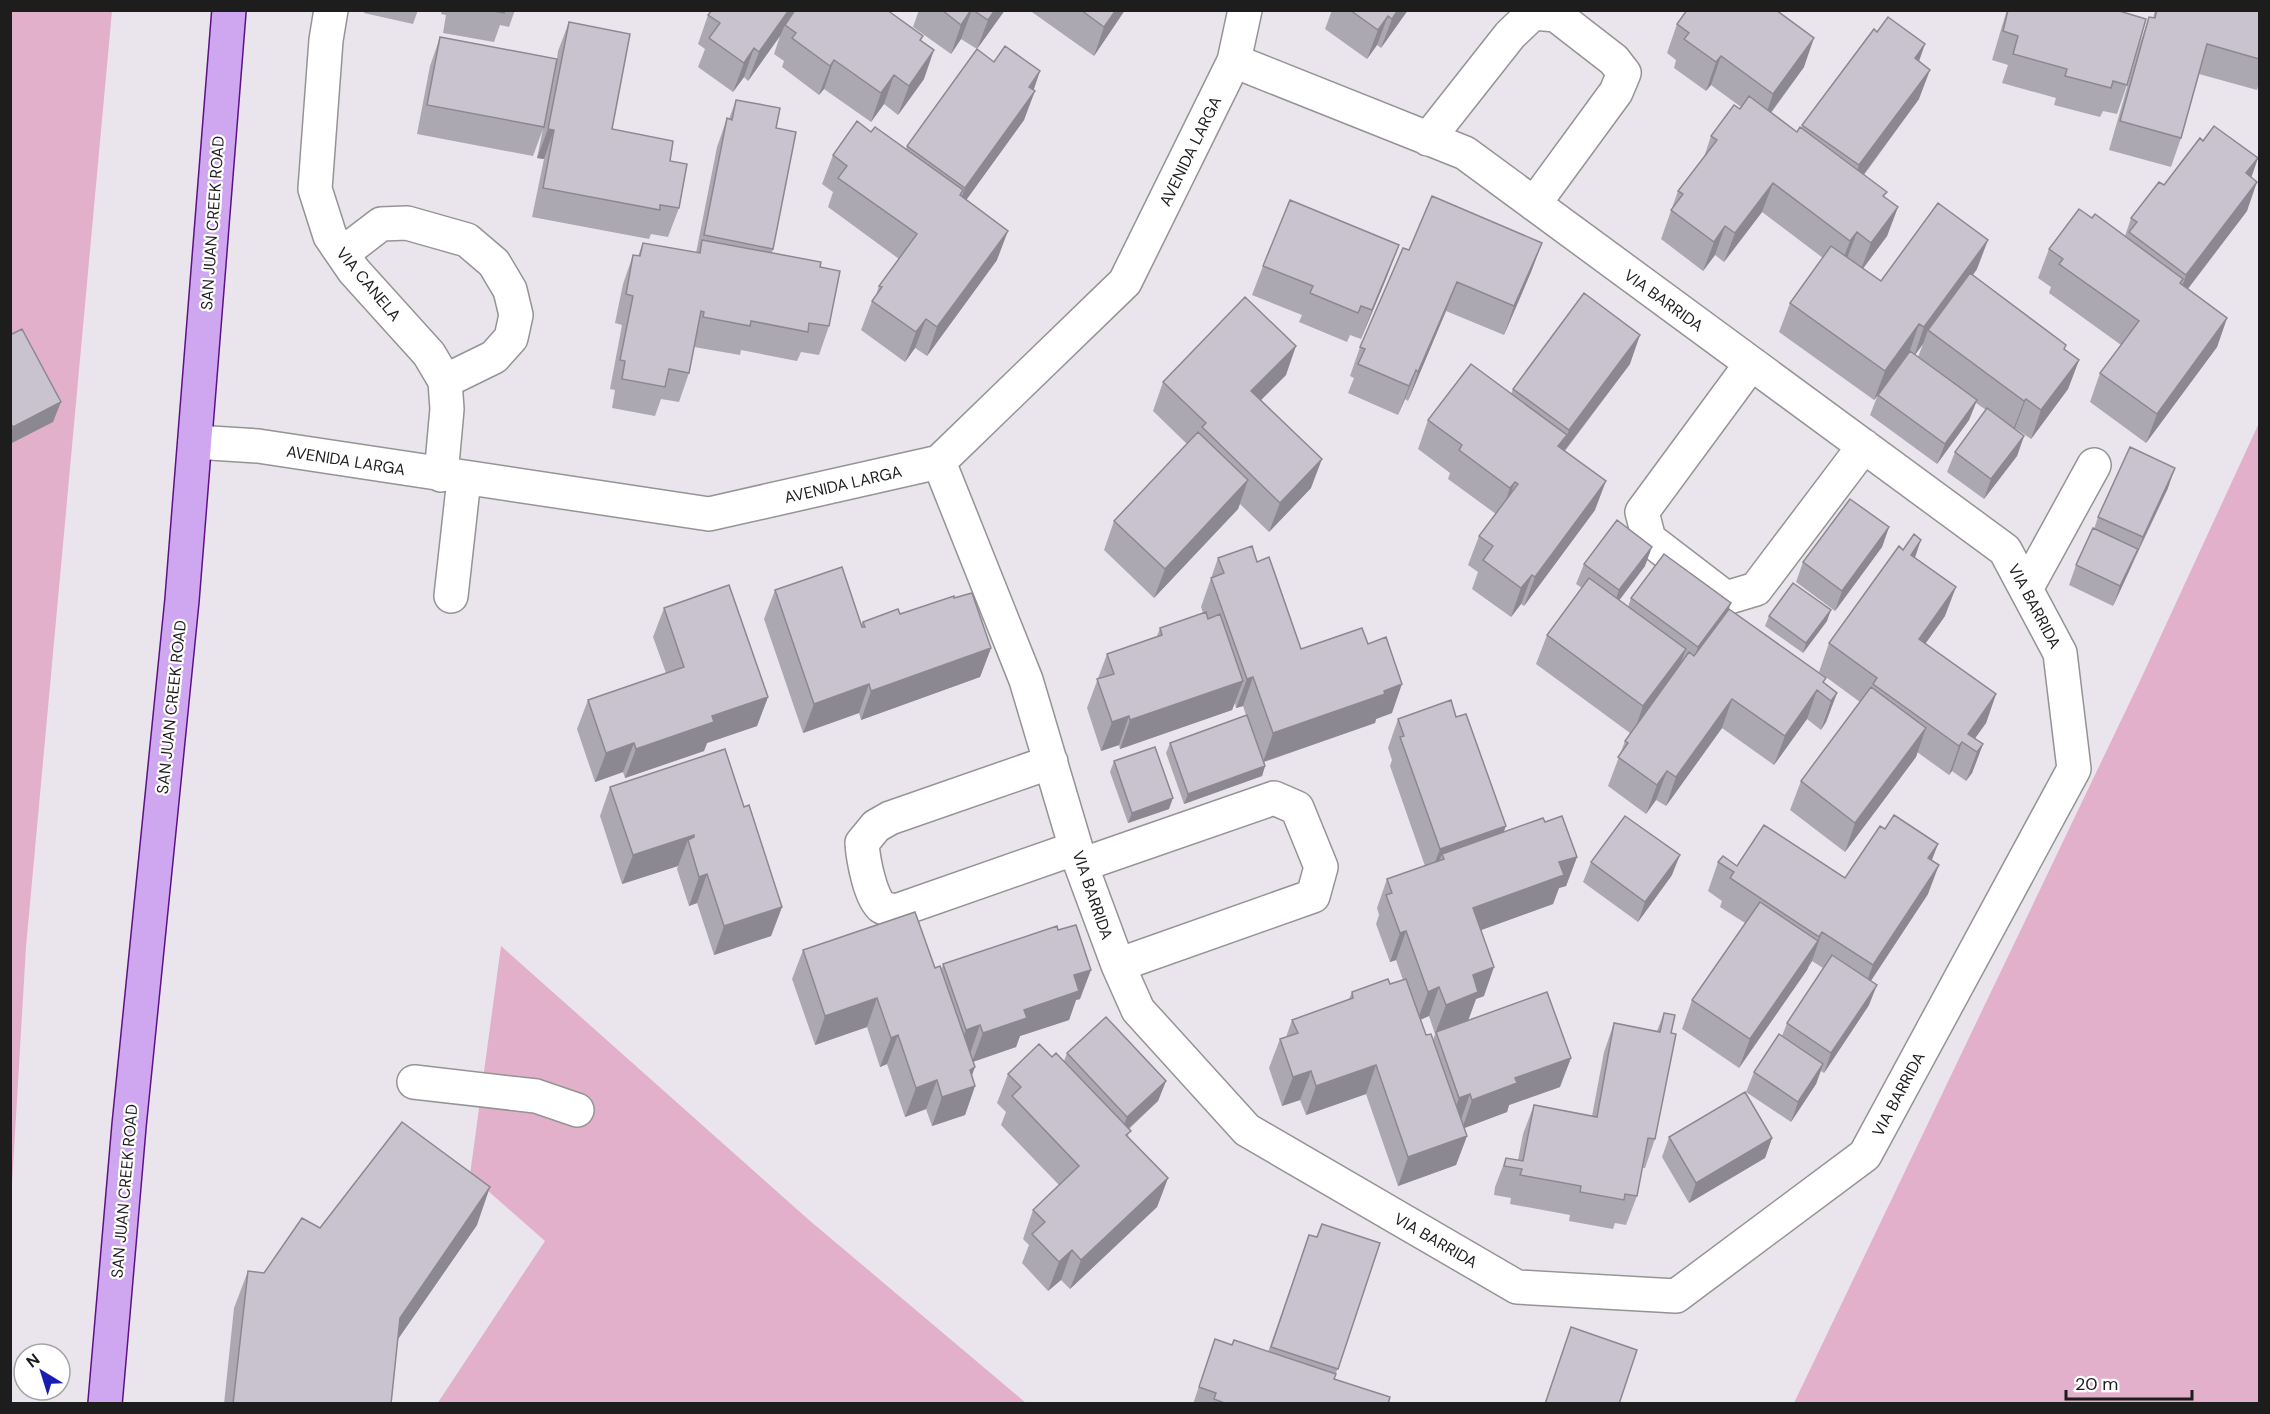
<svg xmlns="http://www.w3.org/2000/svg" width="2270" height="1414" font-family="'DM Sans',sans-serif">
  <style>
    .grass { fill: #e2b0ca }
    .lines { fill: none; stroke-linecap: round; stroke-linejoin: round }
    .minor-casing { stroke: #949494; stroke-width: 36 }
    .major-casing { stroke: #5c1285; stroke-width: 36 }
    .minor { stroke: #fff; stroke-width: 33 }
    .major { stroke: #cfa6f0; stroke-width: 33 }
    .wall { fill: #aca8b2; fill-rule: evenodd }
    .shaded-wall { fill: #8c8891 }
    .building { fill: #c8c3cf; stroke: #8c8891; stroke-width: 1.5 }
    .labels { text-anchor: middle; stroke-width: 4.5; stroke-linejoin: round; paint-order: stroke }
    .street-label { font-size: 16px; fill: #1d1d1d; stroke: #fff }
  </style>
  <rect width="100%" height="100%" fill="#eae5ed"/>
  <!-- grass -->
  <path class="grass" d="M11 11H112L26 947 11 1201Z
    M2259 423V1403H1794L2139 683Z
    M501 946 809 1220 1026 1403 437 1404 545 1241 470 1175Z"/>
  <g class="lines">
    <defs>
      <path id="minor" d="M331 10 326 40 315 189 330 236 354 271 429 354 445 381 447 409 441 475
        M1428 139 1510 35 1533 13 1556 15 1614 60 1624 73 1616 92 1534 204
        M343 253 381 224 407 223 467 240 494 263 510 290 516 315 511 338 494 357 445 381
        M1751 364 1642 512 1649 539 1726 598 1756 589 1864 446
        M195 442 258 446 709 514 939 462 1125 282 1234 61 1245 10
        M939 462 1026 680 1081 865 1118 965 1138 1010 1247 1130 1517 1287 1676 1296 1865 1155 2074 769 2060 653 2005 550 1465 153 1234 61
        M2026 589 2094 465
        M451 596 464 479
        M1051 762 890 818 876 826 862 843C863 858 870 898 882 907 885 909 892 910 896 911L1076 848
        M1081 865 1274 798 1297 808 1321 867 1313 896 1118 965
        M414 1082 536 1096 577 1110"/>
      <path id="major" d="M105 1404 129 1126 182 600 229 10"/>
    </defs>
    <!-- minor casing -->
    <use href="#minor" class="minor-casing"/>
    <!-- major casing -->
    <use href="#major" class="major-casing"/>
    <!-- minor -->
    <use href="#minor" class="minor"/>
    <!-- major -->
    <use href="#major" class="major"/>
  </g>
  <!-- wall -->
  <path class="wall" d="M364 10H418L413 24 364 13Z
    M442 10H515L509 27 500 25 494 42 443 33 446 15 441 14Z
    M919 10H1005L977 49 961 39 951 54 913 27Z
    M1029 10H1125L1094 56Z
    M1332 10H1408L1381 48 1377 45 1367 59 1325 29Z
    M2007 10H2116L2127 85 2117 114 2103 111 2100 117 2054 105 2056 98 2002 83 2008 65 1992 60 2002 26Z
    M2155 10H2259V83L2257 90 2199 74 2181 138 2171 167 2109 150 2139 46 2149 17 2153 18Z
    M708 15 923 36 921 40 924 79 898 115 884 104 871 122 824 89 819 95 782 67 784 61 774 54 780 36 748 81 744 77 733 92 698 67 705 49 698 44Z
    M569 22 612 129 670 161 679 208 668 237 651 234 649 239 532 217 544 159 537 158 543 129 533 156 417 134 430 66 440 37 557 59 558 51Z
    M1677 24 1804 67 1771 113 1797 132 1801 128 1802 125 1919 62V99L1864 175 1885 197 1898 207 1887 236 1863 269 1881 281 1977 269 1973 275 2066 345 2064 349 2079 360 2068 389 2031 439 2015 428 2024 436 2017 456 1984 499 1947 472 1955 452 1986 410 1976 403 1969 420 1937 464 1870 415 1877 397 1874 400 1779 332 1790 303 1823 258 1762 212 1724 262 1715 255 1703 271 1661 239 1678 191 1704 157 1711 136 1741 107 1711 85 1706 91 1674 68 1676 60 1667 53ZM1923 344 1918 357 1915 355Z
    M1033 90 1024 120 966 200 997 260 927 356 915 348 905 362 861 330 872 301 876 295 879 286 899 259 828 207 833 192 822 184 833 155 871 132 906 149 907 146Z
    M736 100 776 128 773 249 772 253 820 267 829 326 819 355 801 352 797 361 741 350 740 355 694 347 689 373 679 402 661 399 655 416 612 408 615 390 610 389 622 325 615 323 623 284 633 255 638 256 643 243 696 253 717 147 727 118 729 119Z
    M2203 141 2258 158 2251 177 2247 211 2188 289 2227 318 2217 347 2146 443 2090 402 2100 373 2121 345 2049 293 2051 287 2038 278 2049 249 2092 218 2125 236 2131 218 2164 185Z
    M1542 243 1531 272 1504 335 1446 311 1408 401 1405 399 1398 415 1348 393 1354 378 1350 376 1360 347 1409 250Z
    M1263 266 1388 274 1361 339 1350 335 1347 342 1299 322 1302 315 1252 295Z
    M1630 364 1565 451 1595 510 1524 606 1521 604 1511 617 1472 589 1478 572 1468 565 1479 536 1496 514 1448 479 1450 473 1418 449 1428 420 1511 394 1513 389Z
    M1286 375 1261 400 1311 488 1269 532 1240 504 1238 509 1154 598 1104 550 1114 521 1187 444 1153 411 1163 382Z
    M2168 488 2113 606 2069 585 2076 565 2094 529 2098 517Z
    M1889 527 1882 547 1835 611 1796 582 1803 562Z
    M1218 558 1257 562 1301 649 1392 713 1376 719 1375 723 1264 762 1265 766 1262 776 1184 804 1166 753 1170 743 1246 715 1243 706 1236 708 1235 703 1232 710 1120 749 1119 745 1101 751 1087 708 1107 654 1157 636 1160 628 1203 613 1201 607Z
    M1915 558 1945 616 1925 644 1996 694 1986 723 1974 739 1983 744 1972 773 1966 781 1952 771 1949 775 1917 752 1916 757 1845 852 1790 810 1801 781 1860 702 1819 672 1829 643Z
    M1584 564 1645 566 1619 600 1628 607 1631 598 1729 609 1837 693 1826 722 1821 730 1807 719 1774 765 1722 728 1666 806 1656 800 1646 814 1608 786 1625 741 1630 733 1536 664 1547 635 1582 588 1576 584Z
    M775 590 861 625 863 622 900 614 991 648 980 677 861 720 859 713 803 733 764 619Z
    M664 608 768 697 757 726 707 743 704 751 625 778 623 772 595 782 577 729 588 700 666 673 653 637Z
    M1769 616 1827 621 1803 653 1765 626Z
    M1456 717 1504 832 1545 822 1577 857 1566 886 1559 888 1553 904 1481 930 1484 996 1476 999 1468 1020 1560 1087 1509 1105 1507 1112 1464 1128 1467 1136 1456 1165 1398 1186 1366 1094 1306 1115 1300 1100 1282 1106 1269 1068 1280 1039 1286 1037 1292 1020 1349 999 1352 992 1390 984 1403 980 1396 960 1390 962 1376 924 1379 915 1377 908 1387 879 1425 866 1390 766 1392 760 1388 748 1398 719ZM1429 1016 1435 1034 1433 1040 1426 1035 1420 1020Z
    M1114 761 1169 809 1128 823 1110 772Z
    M610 787 744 807 782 907 771 936 714 955 697 903 689 906 677 869 678 866 622 884 600 816Z
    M1885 829 1938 844 1931 860 1928 894 1871 981 1869 1005 1824 1073 1821 1071 1816 1084 1791 1122 1746 1092 1754 1072 1782 1036 1787 1023 1823 968 1812 961 1807 970 1739 1068 1682 1029 1692 1000 1745 923 1720 907 1722 901 1708 891 1718 862 1737 866 1845 878Z
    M1591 862 1672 875 1638 922 1583 882Z
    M803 950 935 968 941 970 943 964 1080 999 1076 1000 1069 1020 1020 1036 1016 1047 973 1062 972 1076 975 1086 965 1115 932 1126 926 1109 905 1117 887 1064 880 1067 867 1027 815 1045 792 979Z
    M1664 1013 1671 1033 1655 1139 1645 1168H1642L1637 1196 1626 1225 1615 1223 1613 1229 1569 1221 1570 1215 1510 1204 1511 1198 1494 1195 1495 1187 1506 1158 1518 1160 1523 1134 1534 1105 1592 1116 1604 1052 1614 1023 1657 1031Z
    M1067 1053 1166 1081 1158 1101 1129 1129 1128 1137 1168 1178 1157 1207 1070 1289 1061 1280 1048 1291 1022 1263 1029 1245 1023 1239 1033 1210 1059 1185 1001 1125 1006 1112 997 1103 1008 1074 1052 1057 1064 1061Z
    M1669 1137 1772 1138 1765 1158 1689 1203 1662 1157Z
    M477 1225 398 1339 391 1404H224L234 1308 248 1271 264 1273 320 1228Z
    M1309 1235 1317 1237 1380 1243 1334 1379 1388 1404H1193L1215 1339 1232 1345 1268 1352Z"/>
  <!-- shaded-wall -->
  <path class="shaded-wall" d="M789 10H799L785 25 780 36 748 81 759 52Z
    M972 10 961 39 951 54 961 25Z
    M995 10H1005L977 49 988 20Z
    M1116 10H1125L1094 56 1104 27Z
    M1398 10H1408L1381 48 1392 19Z
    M1388 16 1377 45 1367 59 1378 30Z
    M1814 38 1804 67 1763 123 1773 94Z
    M1925 44 1915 73V58Z
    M754 48 744 77 733 92 744 63Z
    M934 50 924 79 898 115 909 86Z
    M1721 56 1711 85 1706 91 1716 62Z
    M834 60 824 89 819 95 830 66Z
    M1930 70 1919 99 1849 194 1859 165Z
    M1040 71 1032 95 1035 91 1024 120 954 217 965 188Z
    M894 75 884 104 871 122 881 93Z
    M548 129 554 130 544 159 537 158Z
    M2258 158 2248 187 2246 173Z
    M2257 182 2247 211 2176 304 2186 275Z
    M1773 183 1762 212 1724 262 1735 233Z
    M1898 207 1887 236 1860 272 1871 243Z
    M1725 226 1715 255 1703 271 1714 242Z
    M1008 231 997 260 927 356 937 327Z
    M1857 232 1846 261 1839 270 1850 241Z
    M1988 240 1977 269 1931 332 1928 330 1923 344 1914 356 1924 327Z
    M1542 243 1531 272 1504 335 1514 306Z
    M1399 245 1388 274 1361 339 1372 310Z
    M1457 282 1446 311 1408 401 1418 372Z
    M2227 318 2217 347 2146 443 2157 414Z
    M926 319 915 348 905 362 916 332Z
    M1919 324 1909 353 1874 400 1885 371Z
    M1640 335 1630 364 1558 459 1569 430Z
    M1296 346 1286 375 1241 420 1251 391Z
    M2079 360 2068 389 2031 439 2041 410Z
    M1416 370 1405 399 1398 415 1409 386Z
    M2026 399 2015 428 2013 430 2024 401Z
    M1977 400 1969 420 1937 464 1945 444Z
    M61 402 53 422 10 444V433L13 427Z
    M1567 435 1556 464 1558 446Z
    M2024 436 2017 456 1984 499 1991 479Z
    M1322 459 1311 488 1269 532 1280 503Z
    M2175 468 2168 488 2135 557 2143 537Z
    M1248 480 1238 509 1154 598 1165 569Z
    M1606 481 1595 510 1524 606 1535 577Z
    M1515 482 1504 511 1500 517 1510 488Z
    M1889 527 1882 547 1835 611 1842 591Z
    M1921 540 1911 569V555Z
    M1652 547 1645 566 1612 610 1619 590Z
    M2138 549 2130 569 2113 606 2120 586Z
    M1532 575 1521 604 1511 617 1521 588Z
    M1956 587 1945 616 1908 668 1919 639Z
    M1731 603 1724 623 1691 667 1698 647Z
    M1831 610 1827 621 1803 653 1806 643Z
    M991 648 980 677 861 720 871 691Z
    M1686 649 1675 678 1633 735 1643 706Z
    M1253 677 1243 706 1236 708 1247 679Z
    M1243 681 1232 710 1120 749 1130 720Z
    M869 684 859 713 803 733 814 704Z
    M1402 684 1392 713 1376 719 1375 723 1263 762 1273 733Z
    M1817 690 1807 719 1774 765 1785 736Z
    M1837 693 1826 722 1821 730 1831 701Z
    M1996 694 1986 723 1969 747 1968 734Z
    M768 697 757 726 707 743 704 751 625 778 636 749 712 716Z
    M1732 699 1722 728 1666 806 1676 777Z
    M1129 716 1119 745 1101 751 1112 722Z
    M1926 728 1916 757 1845 852 1855 823Z
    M1962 742 1952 771 1949 775 1959 746Z
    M634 743 623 772 595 782 606 753Z
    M1983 744 1972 773 1966 781 1977 752Z
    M1265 766 1262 776 1184 804 1188 794Z
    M1667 771 1656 800 1646 814 1657 785Z
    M1173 798 1169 809 1128 823 1132 813Z
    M1506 826 1495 855 1442 854 1433 877 1429 878 1440 849Z
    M694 835 690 846 688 840 678 866 622 884 633 855Z
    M1938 844 1927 873 1928 858Z
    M1680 855 1672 875 1638 922 1645 902Z
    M1577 857 1566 886 1559 888 1553 904 1462 937 1473 908 1559 862Z
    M1939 865 1928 894 1862 994 1873 965Z
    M707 874 697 903 689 906 699 877Z
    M782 907 771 936 714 955 724 926Z
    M1406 931 1396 960 1390 962 1400 933Z
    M1822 932 1812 961 1809 966 1819 937Z
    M1818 941 1807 970 1739 1068 1750 1039Z
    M1494 967 1484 996 1476 999 1468 1021 1436 1032 1435 1034 1446 1005 1473 975Z
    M1091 970 1080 999 1076 1000 1069 1020 1020 1036 1016 1047 972 1062 983 1033 1024 1010 1074 975Z
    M1877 985 1869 1005 1824 1073 1831 1053Z
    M1439 987 1429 1016 1417 1021 1428 992Z
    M877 998 867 1027 815 1045 825 1016Z
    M980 1025 970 1054 955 1059 966 1030Z
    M898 1035 887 1064 880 1067 891 1038Z
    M1571 1058 1560 1087 1509 1105 1507 1112 1462 1129 1472 1100 1515 1078Z
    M1823 1064 1816 1084 1791 1122 1798 1102Z
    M1376 1065 1366 1094 1306 1115 1316 1086Z
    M975 1067 967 1089 975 1086 965 1115 932 1126 942 1097 970 1070Z
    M1311 1071 1300 1100 1282 1106 1293 1077Z
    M937 1080 926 1109 905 1117 916 1088Z
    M1166 1081 1158 1101 1119 1137 1127 1117Z
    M1470 1094 1460 1123 1449 1127 1459 1098Z
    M1467 1136 1456 1165 1398 1186 1408 1157Z
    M1772 1138 1765 1158 1689 1203 1696 1183Z
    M1168 1178 1157 1207 1070 1289 1081 1260Z
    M490 1187 477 1225 387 1355 400 1318Z
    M1072 1250 1061 1280 1048 1291 1059 1262Z"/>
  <!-- building -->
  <path class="building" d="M487 10H505L504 13Z
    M712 10H789L759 52 754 48 744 63 709 38 720 23 708 15Z
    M795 10H887L923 36 920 40 934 50 909 86 894 75 881 93 834 60 830 66 792 38 796 33 785 25Z
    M942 10H971L961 25Z
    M973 10H995L988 20Z
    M1081 10H1116L1104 27Z
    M1350 10H1398L1392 19 1388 16 1378 30Z
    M1687 10H1776L1814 38 1773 94 1721 56 1716 62 1684 39 1689 33 1677 24Z
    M2008 10H2116L2146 19 2127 85 2113 81 2111 88 2065 76 2067 69 2013 54 2018 36 2003 31Z
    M2157 10H2259V59L2207 44 2181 138 2120 121 2149 17 2155 18Z
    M1888 17 1925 44 1915 58 1930 70 1859 165 1802 125 1874 29 1877 32Z
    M569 22 630 34 612 129 673 141 670 161 687 164 679 208 660 205V210L543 188 554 130 548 129Z
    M440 37 557 59 544 127 427 105Z
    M1005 46 1040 71 1029 87 1035 91 965 188 907 146 977 49 994 62Z
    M1749 96 1797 132 1800 127 1887 192 1883 196 1898 207 1871 243 1857 232 1850 241 1773 183 1735 233 1725 226 1714 242 1671 210 1683 194 1678 191 1717 140 1711 136 1734 105 1740 109Z
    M736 100 780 108 776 128 796 132 773 249 704 235 727 118 732 120Z
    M857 121 871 132 875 127 963 190 960 195 1008 231 937 327 926 319 916 332 872 301 882 287 879 286 917 234 838 178 847 166 833 155Z
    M2214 126 2258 158 2246 173 2257 182 2186 275 2129 232 2137 222 2131 218 2159 182 2164 185 2200 138 2203 141Z
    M1432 196 1542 243 1514 306 1457 282 1418 372 1416 370 1409 386 1358 364 1365 349 1360 347 1403 248 1409 250Z
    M1290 200 1399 245 1372 310 1361 306 1358 313 1310 293 1313 286 1263 266Z
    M1938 203 1988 240 1924 327 1919 324 1885 371 1790 303 1831 246 1881 281Z
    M2079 209 2092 218 2095 214 2183 279 2180 283 2227 318 2157 414 2100 373 2139 321 2059 264 2063 259 2049 249Z
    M702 240 821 262 820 267 840 271 829 326 809 323 808 332 751 321 750 326 703 317 704 312 701 311 689 373 669 369 665 387 622 379 625 361 620 360 633 296 626 294 633 255 640 256 643 243 700 253Z
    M1970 273 2066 345 2064 349 2079 360 2041 410 2026 399 2024 401 1928 330Z
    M1584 293 1640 335 1569 430 1513 389Z
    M1245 297 1296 346 1251 391 1322 459 1280 503 1202 427 1206 423 1163 382Z
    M22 329 61 402 13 427 10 423V335Z
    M1910 351 1977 400 1945 444 1878 395Z
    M1471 364 1567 435 1558 446 1606 481 1535 577 1532 575 1521 588 1483 560 1493 546 1479 536 1518 484 1515 482 1510 488 1459 450 1462 445 1428 420Z
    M1987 408 2024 436 1991 479 1955 452Z
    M1198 432 1248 480 1165 569 1114 521Z
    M2130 447 2175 468 2143 537 2098 517Z
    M1850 499 1889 527 1842 591 1803 562Z
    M1617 520 1652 547 1619 590 1584 564Z
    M2093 528 2138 549 2120 586 2076 565Z
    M1914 534 1921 540 1911 555 1956 587 1919 639 1996 694 1968 734 1983 744 1977 752 1962 742 1959 746 1873 684 1877 678 1829 643 1899 546 1903 550Z
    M1252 546 1257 562 1269 557 1301 649 1362 628 1368 644 1386 637 1402 684 1384 691 1385 694 1273 733 1253 677 1247 679 1211 578 1224 573 1218 558Z
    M1664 554 1731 603 1698 647 1631 598Z
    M842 567 862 627H865L863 622 898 609 900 614 954 596V598L972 593 991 648 871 691 869 684 814 704 775 590Z
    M1589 578 1686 649 1643 706 1547 635Z
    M1793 583 1831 610 1806 643 1769 616Z
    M729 585 768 697 712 716 714 722 636 749 634 743 606 753 588 700 684 667 664 608Z
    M1729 609 1826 678 1823 682 1837 693 1831 701 1817 690 1785 736 1732 699 1676 777 1667 771 1657 785 1618 757 1628 743 1625 741 1689 652 1694 656Z
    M1206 612 1208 619 1220 614 1243 681 1130 720 1129 716 1112 722 1097 679 1114 674 1107 654 1162 635 1160 628Z
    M1871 687 1926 728 1855 823 1801 781Z
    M1451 700 1456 717 1466 714 1506 826 1440 849 1400 737 1404 736 1398 719Z
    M1247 715 1265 766 1188 794 1170 743Z
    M1155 747 1173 798 1132 813 1114 761Z
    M725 749 744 807 749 805 782 907 724 926 707 874 699 877 688 840 694 837V835L633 855 610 787Z
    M1894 815 1938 844 1928 858 1939 865 1873 965 1822 932 1819 937 1730 878 1734 872 1718 862 1723 856 1737 866 1764 825 1845 878 1880 826 1885 829Z
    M1562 816 1577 857 1559 862 1564 875 1473 908 1494 967 1473 975 1478 992 1446 1005 1439 987 1428 992 1406 931 1400 933 1386 895 1392 893 1387 879 1444 859 1442 854 1543 818 1545 822Z
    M1625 816 1680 855 1645 902 1591 862Z
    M1760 902 1818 941 1750 1039 1692 1000Z
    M915 912 935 968 940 966 975 1067 970 1070 975 1086 942 1097 937 1080 916 1088 898 1035 891 1038 877 998 825 1016 803 950Z
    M1076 925 1091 970 1074 975 1079 991 1024 1010 1027 1018 983 1033 980 1025 966 1030 943 964 1057 926 1058 930Z
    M1832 955 1877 985 1831 1053 1787 1023Z
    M1388 979 1390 984 1406 979 1426 1035 1431 1034 1467 1136 1408 1157 1376 1065 1316 1086 1311 1071 1293 1077 1280 1039 1298 1033 1292 1020 1353 998 1352 992Z
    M1547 992 1571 1058 1515 1078 1517 1083 1472 1100 1470 1094 1459 1098 1436 1032Z
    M1664 1013 1675 1015 1671 1033 1676 1034 1655 1139 1648 1138 1637 1196 1625 1194 1624 1200 1580 1192 1581 1186 1520 1175 1522 1169 1504 1166 1506 1158 1523 1161 1534 1105 1597 1117 1614 1023 1660 1032Z
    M1106 1017 1166 1081 1127 1117 1067 1053Z
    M1779 1034 1823 1064 1798 1102 1754 1072Z
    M1039 1044 1052 1057 1056 1053 1131 1131 1126 1135 1168 1178 1081 1260 1072 1250 1059 1262 1032 1234 1045 1222 1033 1210 1079 1166 1012 1096 1021 1087 1008 1074Z
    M1745 1092 1772 1138 1696 1183 1669 1137Z
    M402 1122 490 1187 400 1318 391 1404H233L248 1271 264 1273 302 1218 320 1228Z
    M1322 1224 1380 1243 1338 1369 1271 1347 1309 1235 1317 1237Z
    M1571 1327 1637 1350 1619 1404H1545Z
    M1215 1339 1232 1345 1234 1340 1336 1374 1334 1379 1390 1397 1388 1404H1227L1214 1399 1216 1393 1199 1387Z"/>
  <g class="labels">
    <!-- street labels -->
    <g class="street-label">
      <text transform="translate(1190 151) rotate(-64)" y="6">AVENIDA LARGA</text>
      <text transform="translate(212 223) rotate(-86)" y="6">SAN JUAN CREEK ROAD</text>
      <text transform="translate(369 284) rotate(50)" y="6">VIA CANELA</text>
      <text transform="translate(1664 300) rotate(36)" y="6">VIA BARRIDA</text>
      <text transform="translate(346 460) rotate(9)" y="6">AVENIDA LARGA</text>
      <text transform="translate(843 484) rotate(-13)" y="6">AVENIDA LARGA</text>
      <text transform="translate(2035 606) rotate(62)" y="6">VIA BARRIDA</text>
      <text transform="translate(171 707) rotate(-84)" y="6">SAN JUAN CREEK ROAD</text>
      <text transform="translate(1093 895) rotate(71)" y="6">VIA BARRIDA</text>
      <text transform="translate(1898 1094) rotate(-62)" y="6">VIA BARRIDA</text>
      <text transform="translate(124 1191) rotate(-85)" y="6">SAN JUAN CREEK ROAD</text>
      <text transform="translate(1436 1240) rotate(30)" y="6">VIA BARRIDA</text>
    </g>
  </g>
  <!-- border -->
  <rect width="2270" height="1414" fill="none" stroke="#1d1d1d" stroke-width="24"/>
  <!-- north arrow -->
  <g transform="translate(42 1372) rotate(322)"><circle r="28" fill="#ffffff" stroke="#a5a5a5" stroke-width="1.5"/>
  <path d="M0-4.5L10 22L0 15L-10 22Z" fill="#181cb3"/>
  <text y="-9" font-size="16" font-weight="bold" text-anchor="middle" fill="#1d1d1d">N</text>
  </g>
  <!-- scale -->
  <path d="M2066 1390v9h126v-9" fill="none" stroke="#1d1d1d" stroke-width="3"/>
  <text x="2075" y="1390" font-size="18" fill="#1d1d1d" stroke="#ffffff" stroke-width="4.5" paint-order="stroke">20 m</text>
</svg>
